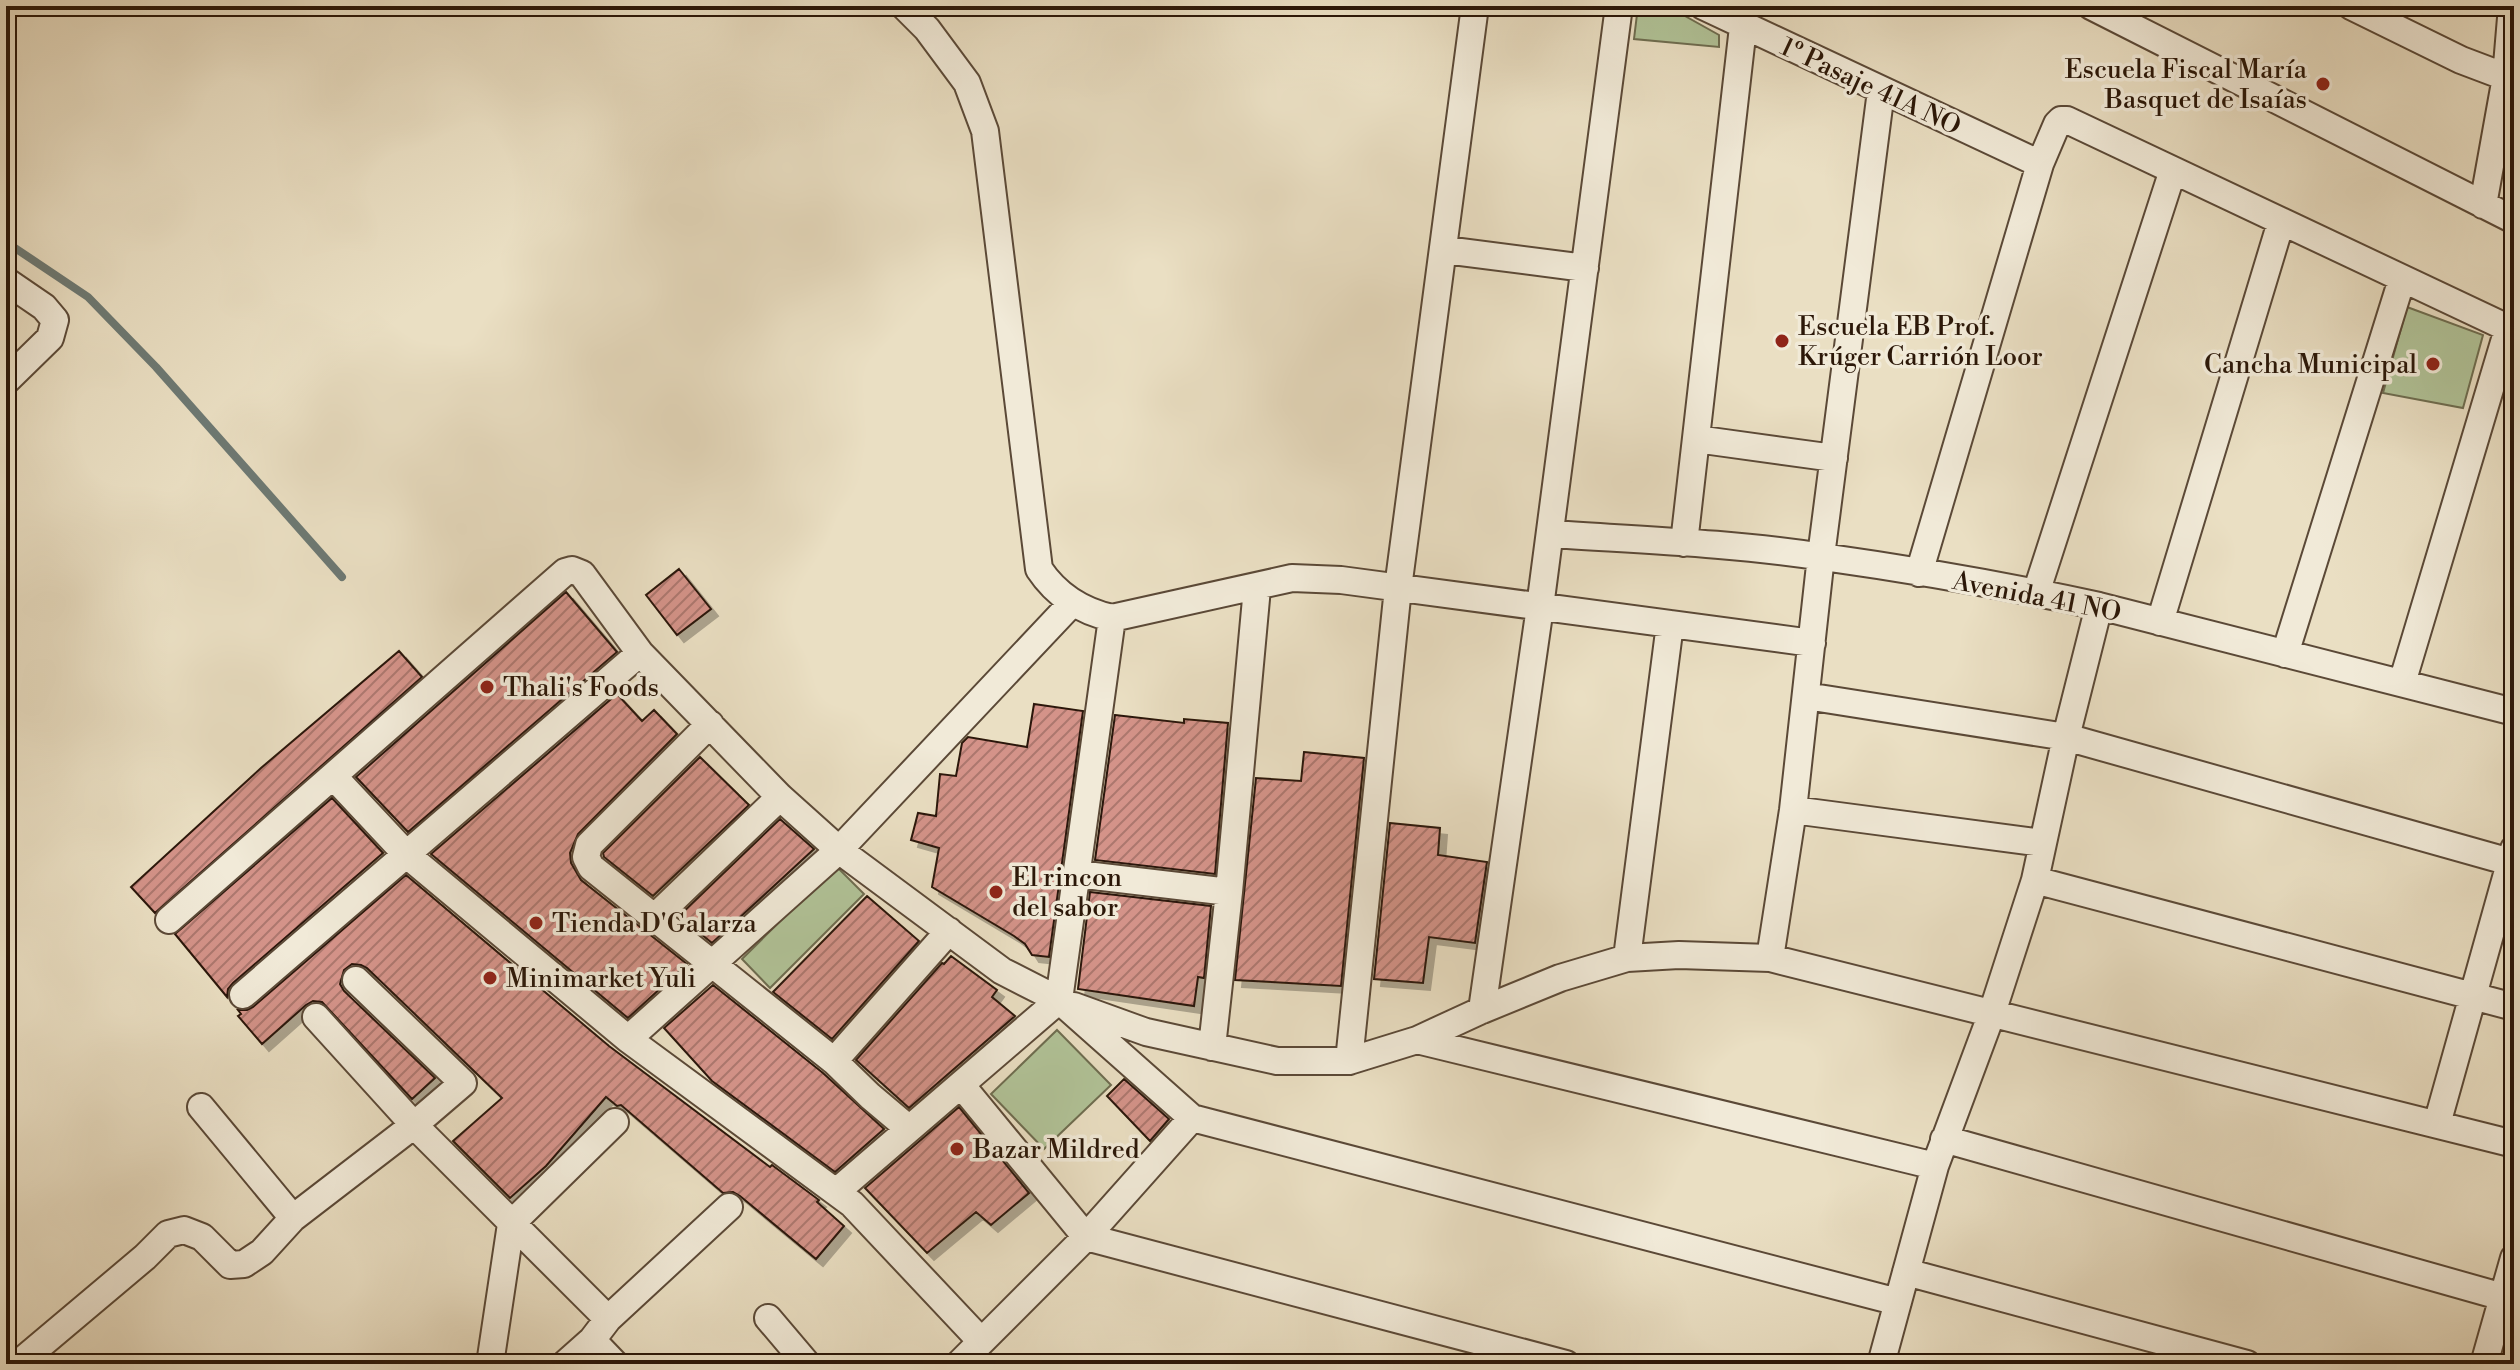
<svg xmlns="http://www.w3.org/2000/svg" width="2520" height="1370" font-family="'Libre Bodoni',serif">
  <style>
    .green { fill: #b1c398; stroke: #6e6d50; stroke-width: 2 }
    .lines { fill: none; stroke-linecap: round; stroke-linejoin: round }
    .stream { stroke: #6d7973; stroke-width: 8 }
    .building { fill: url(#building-hatch); stroke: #2b1708; stroke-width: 2; filter: url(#shadow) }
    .street-casing { stroke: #5b4937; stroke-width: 30 }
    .street { stroke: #f1ead8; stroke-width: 26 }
    .poi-dot { fill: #8f2418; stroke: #f1ead8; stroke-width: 3 }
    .labels { text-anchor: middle; stroke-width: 7; stroke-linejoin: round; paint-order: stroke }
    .poi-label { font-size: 26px; fill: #2b1708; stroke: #f1ead8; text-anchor: start }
    .street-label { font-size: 26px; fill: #2b1708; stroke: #f1ead8 }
  </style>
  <defs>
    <pattern id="building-hatch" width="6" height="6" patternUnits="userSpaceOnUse" patternTransform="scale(2)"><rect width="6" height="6" fill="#d49389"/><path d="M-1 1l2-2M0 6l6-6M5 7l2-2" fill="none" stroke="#ac776e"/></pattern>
    <filter id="shadow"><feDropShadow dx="7" dy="7" stdDeviation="0" flood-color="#0004"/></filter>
  </defs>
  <rect width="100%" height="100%" fill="#eadfc3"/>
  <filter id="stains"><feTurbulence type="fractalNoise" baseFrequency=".0025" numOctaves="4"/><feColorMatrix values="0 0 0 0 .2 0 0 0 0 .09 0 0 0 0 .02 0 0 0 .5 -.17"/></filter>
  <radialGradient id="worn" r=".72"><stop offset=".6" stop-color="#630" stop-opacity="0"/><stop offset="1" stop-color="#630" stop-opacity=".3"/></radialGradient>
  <!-- green -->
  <path class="green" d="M1638 6H1667L1719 35V47L1634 39Z
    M2407 307 2483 335 2463 408 2383 393Z
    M836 866 864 894 770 988 742 959Z
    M1057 1030 1111 1085 1044 1149 991 1094Z"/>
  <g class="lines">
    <!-- stream -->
    <path class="stream" d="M6 242 88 297 156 367 342 577"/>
  </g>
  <!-- building -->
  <path class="building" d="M679 569 711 609 677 635 646 595Z
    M566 592 617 652 408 832 356 777Z
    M399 651 422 677 155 913 131 887 261 768Z
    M617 694 642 721 654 710 677 734 578 834 570 853 571 863 581 880 687 964 628 1018 431 854Z
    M1034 704 1083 711 1049 957 1032 955 1025 944 1014 936 932 887 939 848 911 840 918 813 936 816 940 774 956 776 962 743 968 737 1027 747Z
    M1115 715 1184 723V719L1228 723 1215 874 1095 860Z
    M1304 752 1364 758 1341 986 1235 980 1256 778 1301 781Z
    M700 757 749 805 653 896 604 857 603 853Z
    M332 798 383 853 233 983 228 989 227 997 175 934Z
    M780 819 814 849 712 943 679 916Z
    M1390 823 1440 828 1438 855 1487 862 1475 943 1429 937 1423 983 1374 979Z
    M406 875 609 1046 770 1167 772 1165 819 1200 817 1202 844 1226 816 1259 740 1196 733 1192 723 1193 621 1105 617 1106 606 1097 546 1166 510 1198 453 1141 502 1098 367 968 361 965 352 964 344 970 340 984 344 991 435 1078 412 1099 322 1002 313 1001 306 1005 262 1044 238 1016 241 1014 238 1010H247L253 1007Z
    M1090 892 1211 906 1204 978 1198 977 1194 1006 1078 989Z
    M867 896 919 941 832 1039 773 992Z
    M951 956 997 990 992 997 1015 1016 909 1108 856 1060 942 963 944 964Z
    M713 985 823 1073 884 1129 835 1172 712 1081 664 1028Z
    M1124 1079 1169 1119 1150 1141 1107 1096Z
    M959 1107 1029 1193 991 1225 976 1212 927 1253 865 1188Z"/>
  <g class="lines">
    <defs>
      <path id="street" d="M904 6 927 29 967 83 985 131 1039 569C1057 596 1081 611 1112 618L1292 578 1341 580 1812 643
        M1703 6 2040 164
        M2091 6 2514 220
        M2351 6 2461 60 2506 77
        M2483 205 2506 77 2512 6
        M1445 250 1585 268
        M6 281 44 307 55 320 50 338 6 381
        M1696 439 1834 458
        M1550 534C1641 540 1733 543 1823 557 1915 570 2008 586 2099 606L2514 712
        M1684 543 1743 27
        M1919 573 2040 164 2057 124 2061 120H2067L2514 331
        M2036 593 2173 170
        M2160 622 2281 222
        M2285 654 2402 279
        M2402 683 2508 329
        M1806 696 2066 737 2510 862
        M710 724 589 845 586 857 591 867 834 1061 870 1096 908 1128
        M334 777 407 855 628 1039 852 1204 981 1341
        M1793 810 2043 843
        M1077 874 1229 892
        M2035 880 2514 1007
        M654 918 780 797
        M169 920 565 572 572 570 582 574 640 653 780 797 839 850 1002 971 1059 1000 1192 1118 1898 1302
        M1627 958 1670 624
        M1770 958 1793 810 1821 556 1881 91
        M243 995 640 653
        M1074 1006 1146 1032 1277 1061H1349L1417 1040 1482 1010 1560 978 1627 958 1679 955 1770 958 2514 1144
        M1482 1010 1540 607 1619 6
        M316 1017 414 1125 608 1319
        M628 1039 839 850 1072 603
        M1417 1040 1935 1166
        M1212 1047 1229 892 1257 588
        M834 1061 949 931
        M1349 1061 1398 588 1475 6
        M962 1086 1086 1237 1566 1364
        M201 1107 293 1218
        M2437 1124 2514 849
        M1944 1139 2503 1297
        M836 1192 1059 1000 1112 618
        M1906 1272 2247 1364
        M768 1318 807 1364
        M592 1340 615 1364
        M18 1364 145 1257 168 1234 184 1230 202 1237 230 1265 244 1264 262 1252 293 1218 414 1125 463 1083 356 980
        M490 1364 511 1224 615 1122
        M565 1364 592 1340 608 1319 729 1207
        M959 1364 1086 1237 1192 1118
        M1881 1364 1935 1166 1992 1013 2035 880 2066 737 2099 606
        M2484 1364 2514 1258"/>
    </defs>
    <!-- street casing -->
    <use href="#street" class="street-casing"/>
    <!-- street -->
    <use href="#street" class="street"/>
  </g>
  <!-- markers -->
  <g class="poi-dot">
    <circle cx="2323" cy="84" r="8"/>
    <circle cx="1782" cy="341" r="8"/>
    <circle cx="2433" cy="364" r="8"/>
    <circle cx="487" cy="687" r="8"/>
    <circle cx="996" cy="892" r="8"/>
    <circle cx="536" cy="923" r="8"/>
    <circle cx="490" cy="978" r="8"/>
    <circle cx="957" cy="1149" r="8"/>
  </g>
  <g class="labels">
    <!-- poi labels -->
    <g class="poi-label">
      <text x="2307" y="78" text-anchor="end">Escuela Fiscal María<tspan x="2307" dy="30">Basquet de Isaías</tspan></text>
      <text x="1798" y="335">Escuela EB Prof.<tspan x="1798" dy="30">Krúger Carrión Loor</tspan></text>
      <text x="2417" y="373" text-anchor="end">Cancha Municipal</text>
      <text x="503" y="696">Thali's Foods</text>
      <text x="1012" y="886">El rincon<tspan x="1012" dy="30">del sabor</tspan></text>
      <text x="552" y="932">Tienda D'Galarza</text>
      <text x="506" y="987">Minimarket Yuli</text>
      <text x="973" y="1158">Bazar Mildred</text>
    </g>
    <!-- street labels -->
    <g class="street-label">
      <text transform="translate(1871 86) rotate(25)" y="9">1º Pasaje 41A NO</text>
      <text transform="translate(2037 596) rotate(11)" y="9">Avenida 41 NO</text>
    </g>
  </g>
  <!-- margin -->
  <rect width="2520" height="1370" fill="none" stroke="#eadfc3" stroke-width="32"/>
  <rect x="8" y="8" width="2504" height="1354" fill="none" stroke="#2b1708" stroke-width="4"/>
  <rect x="16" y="16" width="2488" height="1338" fill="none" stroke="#2b1708" stroke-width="2"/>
  <rect width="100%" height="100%" filter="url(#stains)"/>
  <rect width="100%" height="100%" fill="url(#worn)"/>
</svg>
